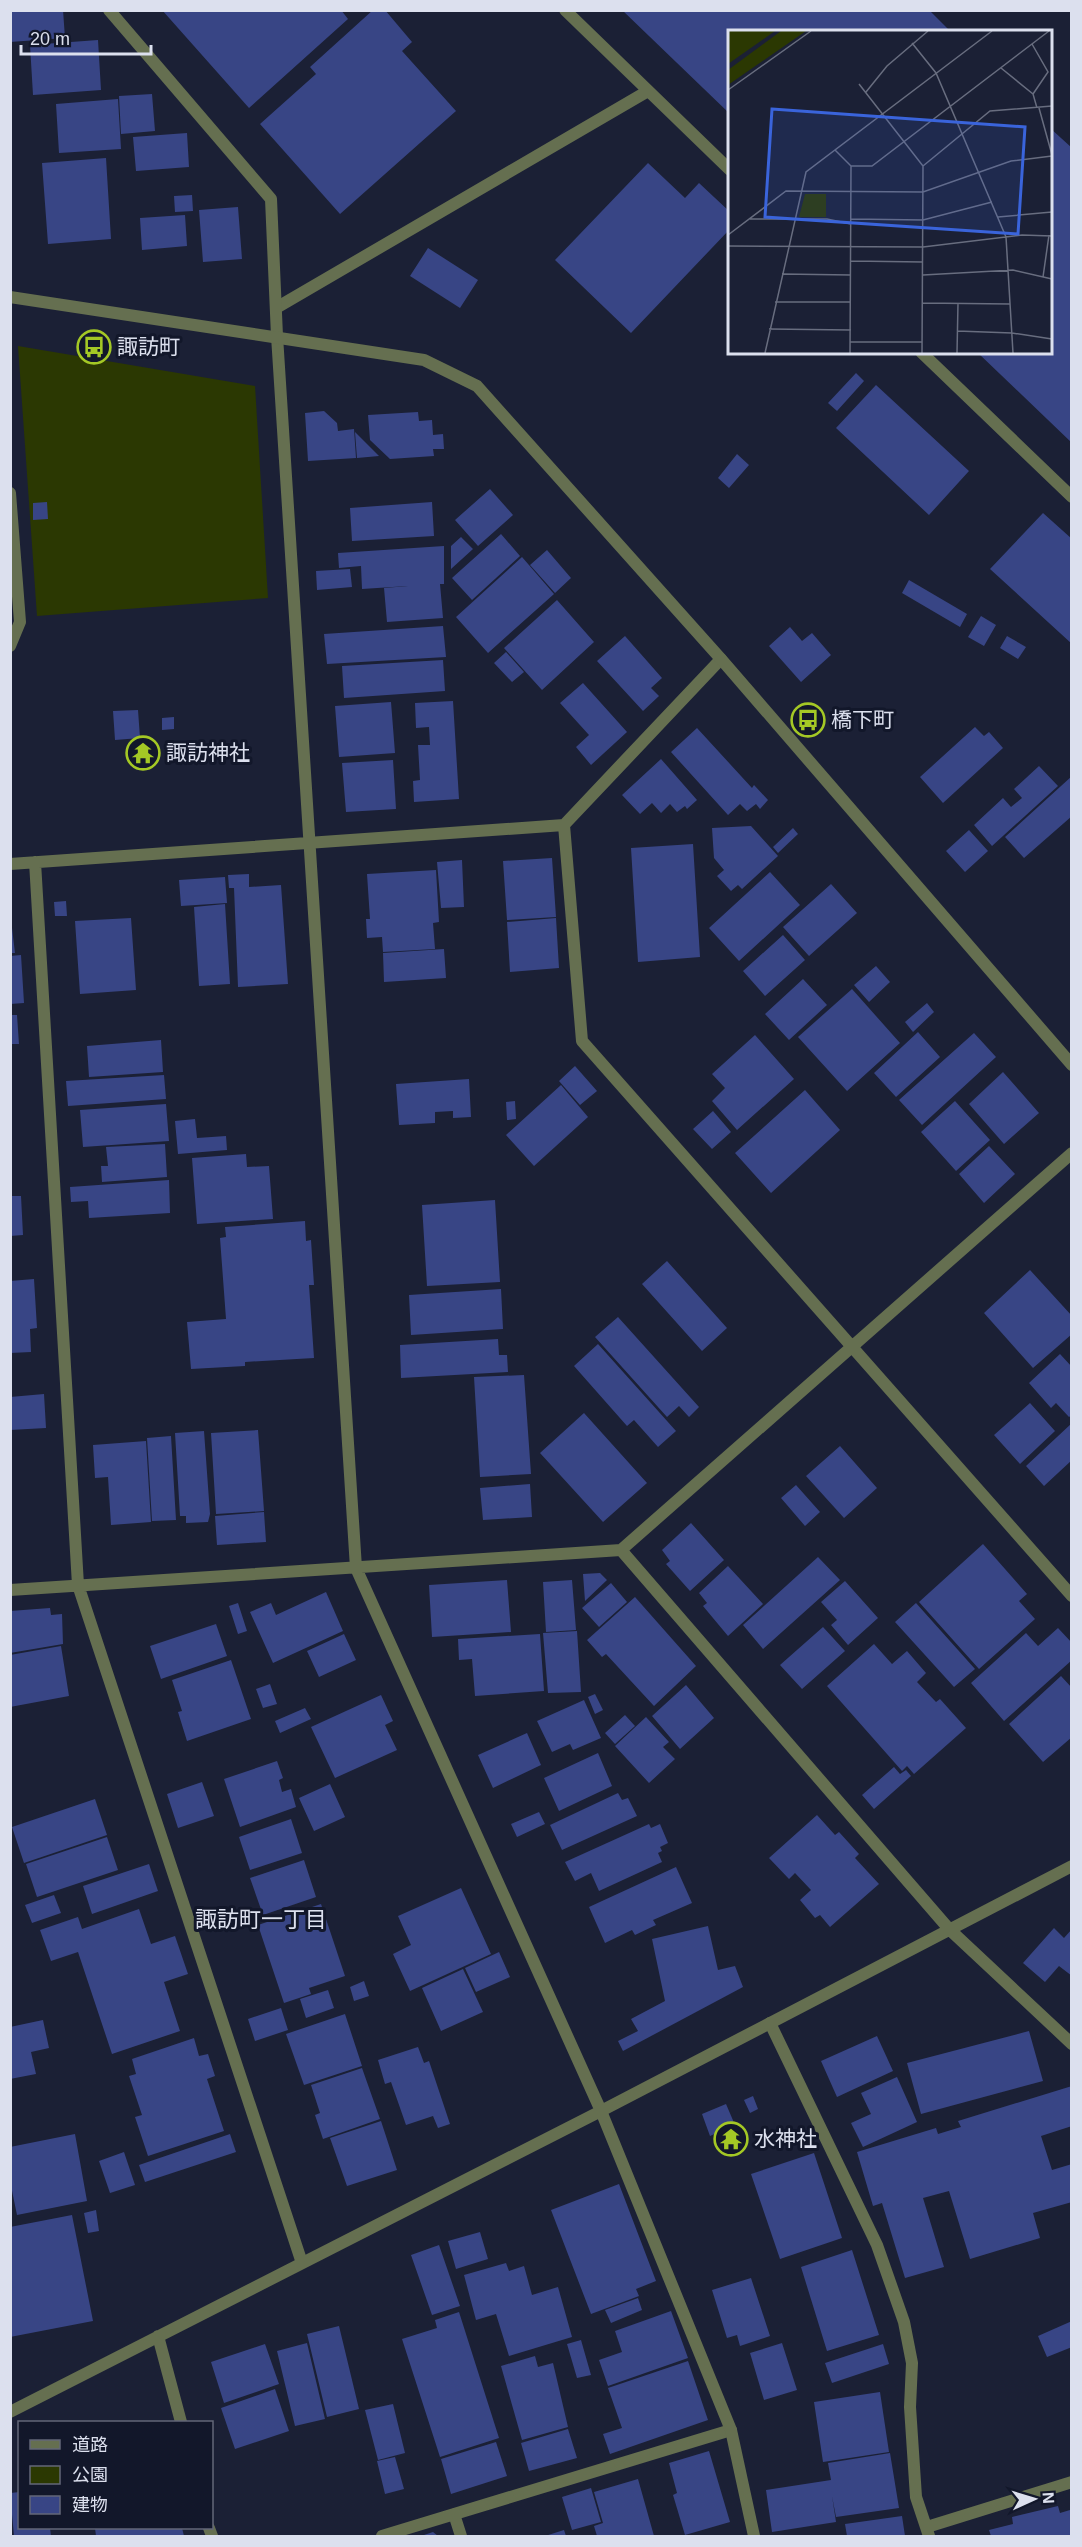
<svg xmlns="http://www.w3.org/2000/svg" width="1082" height="2547" font-family="Helvetica,'Noto Sans JP',sans-serif">
  <style>
    .green { fill: #2b3802 }
    .building { fill: #384585 }
    .lines { fill: none; stroke-linecap: round; stroke-linejoin: round }
    .service { stroke: #656f50; stroke-width: 12 }
    .minor { stroke: #656f50; stroke-width: 12 }
    .tertiary { stroke: #656f50; stroke-width: 12 }
    .labels { text-anchor: middle; stroke-width: 6; stroke-linejoin: round; paint-order: stroke }
    .poi-label { font-size: 21px; fill: #dce0ee; stroke: #12172a; text-anchor: start }
    .neighbourhood-label { font-size: 22px; fill: #dce0ee; stroke: #12172a }
    .inset-road { fill: none; stroke: #686d7f; stroke-width: 1.5 }
    .view { fill: #3a64db; fill-opacity: 0.15; stroke: #3a64db; stroke-width: 3 }
    .inset-edge { fill: none; stroke: #dce0ee; stroke-width: 3 }
  </style>
  <rect width="100%" height="100%" fill="#1b2035"/>
  <!-- green -->
  <path class="green" d="M18 346 255 386 268 598 37 616Z"/>
  <!-- building -->
  <path class="building" d="M10 10H63L65 38 10 42Z
    M162 10H341L348 19 249 108Z
    M373 10H385L412 42 402 51 456 111 340 214 260 124 316 74 310 67Z
    M622 10H929L951 32H730V114Z
    M98 40 101 90 33 95 30 45Z
    M152 94 155 131 121 134 119 96Z
    M118 99 121 149 59 153 56 104Z
    M1050 128 1072 148V443L977 352H1050Z
    M187 133 189 167 136 171 133 137Z
    M106 158 111 239 48 244 42 163Z
    M648 163 685 198 699 183 730 212V229L631 333 555 260Z
    M192 195 193 211 175 212 174 196Z
    M238 207 242 259 203 262 199 210Z
    M185 215 187 246 142 250 140 218Z
    M428 248 478 280 460 308 410 276Z
    M856 373 864 381 837 411 828 403Z
    M876 385 969 471 929 515 836 428Z
    M324 411 337 423 338 431 354 429 356 458 308 461 305 413Z
    M418 412 419 421 432 420 433 435 443 434 444 449H433L434 456 390 459 370 440 368 415Z
    M355 432 379 456 357 458Z
    M737 454 749 465 729 488 718 478Z
    M490 489 513 515 478 546 455 520Z
    M47 502 48 519 33 520V503Z
    M432 502 434 536 352 541 350 508Z
    M1043 513 1072 539V644L990 569Z
    M501 534 520 556 472 600 452 578Z
    M461 537 473 549 451 569V546Z
    M444 546V584H440L443 618 387 622 384 588 408 586 362 589 361 566 339 568 338 553Z
    M547 550 571 578 555 593 530 565Z
    M522 557 554 594 488 653 456 617Z
    M350 569 352 587 317 590 316 571Z
    M909 580 967 614 960 627 902 593Z
    M557 600 594 642 542 690 504 648Z
    M981 616 996 625 984 646 968 637Z
    M443 626 446 657 327 664 324 634Z
    M790 627 802 641 812 633 831 655 801 682 769 646Z
    M625 636 662 678 651 688 659 696 643 711 597 661Z
    M1007 636 1026 647 1018 659 1000 648Z
    M506 652 524 672 512 682 494 663Z
    M443 660 445 691 344 698 342 666Z
    M583 683 627 732 591 765 576 747 589 735 560 703Z
    M453 701 459 799 414 802 413 781 420 780 418 745H430L429 727 416 728 415 703Z
    M391 702 395 753 339 757 335 706Z
    M138 710 140 738 115 740 113 711Z
    M174 717V729L162 730V718Z
    M975 727 984 736 989 732 1003 748 943 803 920 777Z
    M697 728 752 788 754 785 768 800 760 809 756 804 747 811 740 804 728 815 671 752Z
    M661 759 697 800 687 809 685 806 677 812 670 804 661 813 652 803 640 814 622 795Z
    M393 760 396 809 346 812 342 763Z
    M1039 766 1058 786 992 846 974 825 1003 798 1011 807 1022 798 1014 789Z
    M1072 776V816L1024 858 1005 837Z
    M751 826 778 856 742 889 738 885 731 891 717 876 724 870 714 858 712 828Z
    M793 828 798 834 778 853 773 847Z
    M969 830 988 851 965 872 946 851Z
    M693 844 700 957 638 962 631 848Z
    M552 858 556 917 507 920 503 861Z
    M462 860 464 907 441 908 437 862Z
    M436 870 439 922 433 923 435 949 383 952 382 937 367 938 366 919H370L367 874Z
    M770 872 800 905 739 961 709 928Z
    M249 874V887L281 885 288 984 238 987 234 888H229L228 875Z
    M225 877 227 903 181 906 179 880Z
    M831 884 857 913 809 956 783 927Z
    M66 901 67 916H55L54 902Z
    M225 904 230 984 199 986 194 907Z
    M10 911 15 953H10Z
    M131 918 136 990 80 994 75 921Z
    M556 918 559 968 510 972 507 922Z
    M783 935 805 960 765 996 743 971Z
    M444 949 446 978 384 982 383 953Z
    M21 955 24 1003 10 1004V956Z
    M876 966 890 982 869 1002 854 985Z
    M803 979 827 1005 789 1040 765 1014Z
    M852 989 900 1043 847 1091 798 1037Z
    M927 1003 934 1012 913 1032 905 1022Z
    M10 1015H17L19 1044H10Z
    M918 1032 940 1057 896 1097 874 1073Z
    M974 1033 996 1057 922 1125 899 1100Z
    M755 1035 794 1079 737 1130 712 1101 725 1088 712 1074Z
    M161 1040 163 1072 89 1077 87 1046Z
    M575 1066 597 1091 580 1105 559 1081Z
    M1003 1072 1039 1113 1004 1144 969 1104Z
    M164 1075 166 1099 68 1106 66 1081Z
    M469 1079 471 1117 453 1118V1111L435 1112V1123L399 1125 396 1084Z
    M561 1085 588 1117 534 1166 506 1135Z
    M805 1090 840 1130 771 1193 735 1153Z
    M515 1101 516 1119 507 1120 506 1102Z
    M955 1101 990 1140 956 1171 921 1132Z
    M166 1104 169 1141 83 1147 80 1110Z
    M713 1111 731 1132 712 1149 693 1129Z
    M195 1119 197 1138 226 1136 227 1150 178 1154 175 1121Z
    M165 1144 167 1177 102 1182 101 1166H108L106 1147Z
    M989 1146 1015 1174 984 1203 959 1174Z
    M246 1154 247 1167 269 1166 273 1219 197 1224 192 1158Z
    M169 1180 170 1213 89 1218 88 1201 71 1202 70 1187Z
    M10 1196H21L23 1235 10 1236Z
    M495 1200 500 1282 427 1286 422 1205Z
    M305 1221 306 1241 311 1240 314 1285H309L314 1358 245 1362V1366L191 1369 187 1322 226 1319 220 1238 226 1237 225 1227Z
    M667 1261 727 1328 702 1351 642 1284Z
    M1030 1270 1072 1316V1334L1033 1368 984 1313Z
    M34 1279 37 1328 30 1329 31 1352 10 1353V1281Z
    M501 1289 503 1329 411 1335 409 1295Z
    M618 1317 699 1407 689 1417 679 1406 667 1417 595 1337Z
    M498 1339 499 1355H507L508 1372 401 1378 400 1345Z
    M598 1344 676 1431 658 1447 634 1420 627 1426 574 1366Z
    M1060 1354 1072 1367V1415L1069 1417 1056 1403 1051 1408 1029 1383Z
    M524 1375 531 1474 480 1477 474 1377Z
    M44 1394 46 1428 10 1430V1397Z
    M1030 1403 1055 1431 1020 1464 994 1435Z
    M584 1413 647 1483 603 1522 540 1453Z
    M1072 1423V1460L1044 1486 1026 1466Z
    M258 1430 264 1511 216 1514 211 1433Z
    M204 1431 210 1514 208 1522 186 1523V1516H180L175 1433Z
    M171 1436 176 1520 152 1521 147 1438Z
    M146 1441 151 1522 111 1525 108 1477 95 1478 93 1445Z
    M840 1446 877 1488 844 1518 806 1476Z
    M530 1484 532 1517 483 1520 480 1488Z
    M796 1485 820 1512 805 1526 781 1498Z
    M264 1512 266 1542 217 1545 215 1516Z
    M691 1523 724 1560 690 1591 666 1564 670 1561 662 1550Z
    M983 1544 1027 1594 1019 1601 1035 1619 979 1669 919 1602Z
    M818 1557 840 1580 763 1649 743 1625Z
    M728 1566 763 1604 728 1636 703 1606 707 1603 699 1593Z
    M600 1573 607 1580 585 1601 583 1574Z
    M507 1580 511 1632 432 1637 429 1585Z
    M572 1580 576 1630 546 1632 543 1582Z
    M845 1581 878 1618 848 1645 831 1625 837 1620 821 1602Z
    M611 1583 627 1602 599 1627 582 1608Z
    M326 1592 343 1631 273 1663 250 1612 271 1603 276 1615Z
    M635 1597 696 1666 654 1706 606 1654 602 1657 587 1640Z
    M238 1603 247 1631 238 1634 229 1606Z
    M916 1603 975 1669 954 1687 895 1622Z
    M50 1608 51 1615 62 1614 63 1644 10 1653V1611Z
    M216 1624 227 1656 161 1679 150 1646Z
    M823 1627 845 1651 802 1689 780 1665Z
    M1058 1628 1072 1643V1660L1004 1721 971 1683 1026 1633 1038 1646Z
    M577 1631 581 1692 548 1693 543 1633Z
    M344 1634 356 1660 319 1677 307 1651Z
    M540 1634 544 1691 475 1696 472 1659 459 1660 458 1639Z
    M874 1644 892 1664 907 1651 926 1673 917 1682 936 1702 940 1699 966 1728 914 1774 907 1766 902 1771 827 1686Z
    M61 1646 69 1696 10 1707V1655Z
    M231 1660 251 1719 187 1741 178 1712 182 1711 172 1680Z
    M1061 1676 1072 1688V1737L1043 1762 1009 1724Z
    M270 1684 277 1704 263 1708 256 1689Z
    M686 1685 714 1718 680 1749 652 1716Z
    M595 1694 603 1710 595 1714 588 1697Z
    M381 1695 393 1721 385 1725 397 1750 335 1778 311 1727Z
    M584 1700 601 1738 573 1750 570 1744 552 1752 537 1721Z
    M305 1708 311 1719 280 1733 275 1721Z
    M625 1715 635 1726 615 1744 605 1733Z
    M646 1717 669 1742 663 1747 675 1759 649 1783 615 1746Z
    M527 1733 541 1765 493 1788 478 1755Z
    M598 1753 612 1786 559 1811 544 1778Z
    M277 1761 283 1778 279 1780 282 1792 291 1789 296 1807 240 1827 224 1779Z
    M894 1767 900 1774 906 1770 911 1776 874 1809 862 1795Z
    M202 1782 214 1816 178 1828 167 1794Z
    M330 1784 345 1817 314 1831 299 1798Z
    M618 1793 622 1800 628 1798 637 1816 562 1850 550 1825Z
    M95 1799 107 1835 24 1863 12 1827Z
    M539 1812 545 1824 517 1837 511 1824Z
    M817 1815 835 1835 839 1832 859 1854 855 1858 879 1884 830 1927 820 1915 815 1918 800 1900 811 1890 795 1873 789 1879 769 1858Z
    M291 1819 302 1853 250 1870 239 1837Z
    M649 1824 651 1828 660 1824 668 1843 660 1847 662 1851 658 1853 662 1862 599 1891 591 1873 575 1881 565 1862Z
    M107 1837 118 1870 37 1897 26 1864Z
    M304 1860 316 1897 263 1915 250 1878Z
    M149 1864 158 1891 92 1914 83 1886Z
    M676 1867 692 1903 653 1920 656 1925 635 1935 632 1930 605 1943 589 1907Z
    M461 1888 491 1954 410 1991 393 1954 411 1945 398 1916Z
    M54 1895 61 1913 32 1923 25 1905Z
    M321 1904 345 1976 309 1988 311 1994 284 2003 258 1925Z
    M139 1909 151 1944 175 1936 188 1974 164 1982 180 2031 112 2054 78 1952 51 1961 40 1930 78 1917 82 1929Z
    M708 1926 718 1970 735 1966 743 1987 623 2051 618 2041 638 2031 631 2019 665 2001 652 1939Z
    M1054 1928 1064 1938 1072 1929V1976L1059 1966 1045 1982 1023 1963Z
    M499 1952 510 1977 476 1992 465 1968Z
    M463 1969 483 2012 441 2031 422 1988Z
    M364 1981 369 1996 354 2001 350 1987Z
    M328 1990 334 2008 306 2018 300 1999Z
    M281 2008 288 2030 255 2041 248 2019Z
    M345 2014 362 2066 304 2085 286 2034Z
    M43 2020 49 2048 31 2052 36 2074 10 2079V2027Z
    M1029 2031 1043 2081 921 2114 907 2063Z
    M877 2036 893 2071 837 2097 821 2061Z
    M194 2038 199 2056 208 2054 215 2076 207 2079 224 2131 148 2156 135 2117 142 2115 129 2076 136 2074 132 2059Z
    M418 2047 424 2063 429 2061 450 2124 438 2128 433 2116 406 2125 391 2082 385 2084 378 2060Z
    M362 2068 380 2119 323 2139 315 2115 320 2113 311 2085Z
    M897 2077 917 2122 863 2147 851 2123 871 2114 861 2093Z
    M1072 2086V2126L1041 2136 1052 2170 1072 2164V2202L1033 2213 1040 2238 970 2259 949 2191 923 2198 944 2267 905 2278 882 2203 873 2206 857 2152 936 2128 938 2134 961 2127 958 2121Z
    M753 2096 758 2109 750 2113 744 2100Z
    M726 2104 735 2125 710 2136 702 2114Z
    M381 2121 397 2170 347 2186 330 2138Z
    M75 2134 87 2201 17 2215 10 2181V2147Z
    M230 2134 236 2152 145 2182 139 2165Z
    M124 2152 135 2185 110 2193 99 2161Z
    M814 2153 842 2238 780 2259 751 2174Z
    M619 2184 656 2281 636 2289 639 2296 591 2314 551 2210Z
    M96 2210 99 2231 88 2233 84 2213Z
    M72 2215 93 2321 10 2337V2227Z
    M480 2232 488 2259 456 2269 448 2241Z
    M439 2245 460 2306 432 2315 411 2255Z
    M852 2250 879 2335 827 2351 801 2267Z
    M506 2263 509 2271 524 2266 532 2295 558 2287 572 2337 509 2356 496 2314 476 2320 464 2275Z
    M751 2278 770 2336 740 2346 737 2335 727 2338 712 2290Z
    M638 2298 642 2310 611 2323 605 2310Z
    M671 2311 688 2358 608 2386 599 2360 622 2352 615 2331Z
    M459 2312 499 2438 440 2457 402 2339 437 2328 435 2320Z
    M1072 2321V2347L1047 2357 1038 2336Z
    M339 2326 359 2409 327 2417 307 2334Z
    M581 2340 591 2375 577 2378 567 2344Z
    M307 2343 325 2419 295 2426 277 2351Z
    M782 2343 797 2390 764 2400 750 2353Z
    M265 2344 279 2384 224 2403 211 2362Z
    M883 2344 889 2364 832 2383 825 2363Z
    M535 2356 538 2367 553 2363 568 2427 522 2440 501 2366Z
    M688 2361 708 2420 610 2454 603 2434 622 2428 608 2388Z
    M275 2389 289 2431 235 2449 221 2408Z
    M880 2392 889 2452 823 2462 814 2402Z
    M393 2404 405 2453 378 2460 365 2410Z
    M568 2429 577 2458 529 2471 521 2443Z
    M496 2442 507 2476 451 2494 441 2459Z
    M709 2451 730 2522 685 2535 673 2495 677 2493 669 2463Z
    M890 2453 899 2508 836 2517 832 2496 836 2522 772 2532 766 2490 831 2480 828 2463Z
    M395 2457 404 2489 385 2494 377 2461Z
    M638 2479 654 2536H597L594 2526 603 2523 594 2492Z
    M591 2488 601 2522 572 2530 562 2497Z
    M20 2492V2528H50L51 2536H14L10 2493Z
    M1058 2506 1060 2513 1070 2510 1072 2536H991L989 2530 1013 2524 1012 2517Z
    M902 2516 905 2536H847L845 2524Z
    M95 2528H182L184 2536H96Z
    M564 2530 566 2536H545Z
    M433 2532 438 2536H421Z"/>
  <g class="lines">
    <!-- service -->
    <path class="service" d="M565 10 730 170
      M276 308 648 91
      M921 352 1072 497
      M770 2023 877 2245 904 2322 912 2363 910 2407 916 2497 929 2536
      M454 2514 461 2536
      M927 2527 1072 2482
      M382 2536 731 2430"/>
    <!-- minor -->
    <path class="minor" d="M109 10 271 199 277 336 356 1568 601 2111 731 2430 754 2536
      M10 493 20 622 10 646
      M564 825 582 1041 1072 1596
      M35 862 78 1585 302 2263
      M10 864 564 825 721 659
      M621 1550 949 1929 1072 2044
      M10 1590 621 1550 1072 1153
      M158 2336 181 2422
      M10 2412 601 2111 1072 1866
      M209 2528 212 2536"/>
    <!-- tertiary -->
    <path class="tertiary" d="M10 297 424 360 477 386 721 659 1072 1065"/>
  </g>
  <!-- icons -->
  <defs>
    <symbol id="bus-ring" viewBox="-11 -11 22 22"><circle r="9.5" fill="#12172a" stroke="#a4c825" stroke-width="1.5"/><path d="M-5-6H5V4H4V6H2V4H-2V6H-4V4H-5ZM-3.5-4V0h7V-4ZM-3.5 1.2v1.5H-2V1.2ZM2 1.2v1.5H3.5V1.2Z" fill="#a4c825"/></symbol>
    <symbol id="temple-ring" viewBox="-11 -11 22 22"><circle r="9.5" fill="#12172a" stroke="#a4c825" stroke-width="1.5"/><path d="M0-6L5-2H3V0L6.5 2.5H4V6H1.5V3h-3V6H-4V2.5H-6.5L-3 0V-2H-5Z" fill="#a4c825"/></symbol>
  </defs>
  <g fill-rule="evenodd">
    <use href="#bus-ring" x="75" y="328" width="38" height="38"/>
    <use href="#bus-ring" x="789" y="701" width="38" height="38"/>
    <use href="#temple-ring" x="124" y="734" width="38" height="38"/>
    <use href="#temple-ring" x="712" y="2120" width="38" height="38"/>
  </g>
  <g class="labels">
    <!-- poi labels -->
    <g class="poi-label">
      <text x="117" y="354">諏訪町</text>
      <text x="831" y="727">橋下町</text>
      <text x="166" y="760">諏訪神社</text>
      <text x="754" y="2146">水神社</text>
    </g>
    <!-- neighbourhood labels -->
    <g class="neighbourhood-label">
      <text x="261" y="1927">諏訪町一丁目</text>
    </g>
  </g>
  <!-- overview -->
  <g transform="translate(728 30)">
    <rect width="324" height="324" fill="#1b2035"/>
    <path d="M0 1H47L0 34ZM53 1H78L0 55V40ZM77 164H98V187H71Z" fill="#2b3802"/>
    <path class="inset-road" d="M184 13 208 43 278 207 285 323M304 14 320 42 305 64 309 78M273 38 305 64M131 54 195 136 194 323M0 60 83 1M138 62 159 36 200 1M311 78 324 125M107 120 123 136 122 323M123 136H144L321 1M195 136 262 81 324 76M270 187 324 182M22 189H99L123 194M123 189 195 190 264 172M0 205 58 161 195 162 283 131 324 126M0 216 195 217 294 205 324 206M123 231 195 232M54 244 123 245M195 245 285 240 324 249M315 247 321 205M47 272H123M194 273 282 274M41 299 123 300M229 301 284 303 324 309M122 312H194M37 323 78 142 264 1M229 323 230 273"/>
    <path class="view" d="M44 79 297 97 290 204 37 187Z"/>
    <rect width="324" height="324" class="inset-edge"/>
  </g>
  <!-- border -->
  <rect width="1082" height="2547" fill="none" stroke="#dce0ee" stroke-width="24"/>
  <!-- legend -->
  <rect x="18" y="2421" width="195" height="108" fill="#12172a" stroke="#636778" stroke-width="1.5"/>
  <rect x="30" y="2440" width="30" height="9" fill="#656f50" stroke="#636778" stroke-width="1.5"/>
  <text x="72" y="2451" font-size="18" fill="#dce0ee">道路</text>
  <rect x="30" y="2466" width="30" height="18" fill="#2b3802" stroke="#636778" stroke-width="1.5"/>
  <text x="72" y="2481" font-size="18" fill="#dce0ee">公園</text>
  <rect x="30" y="2496" width="30" height="18" fill="#384585" stroke="#636778" stroke-width="1.5"/>
  <text x="72" y="2511" font-size="18" fill="#dce0ee">建物</text>
  <!-- north arrow -->
  <g transform="translate(1034 2499) rotate(86)" stroke="#12172a" stroke-width="4.5" paint-order="stroke">
  <path d="M0-4.5L10 22L0 15L-10 22Z" fill="#dce0ee"/>
  <text y="-9" font-size="16" font-weight="bold" text-anchor="middle" fill="#dce0ee">N</text>
  </g>
  <!-- scale -->
  <path d="M21 45v9h130v-9" fill="none" stroke="#dce0ee" stroke-width="3"/>
  <text x="30" y="45" font-size="18" fill="#dce0ee" stroke="#12172a" stroke-width="4.5" paint-order="stroke">20 m</text>
</svg>
